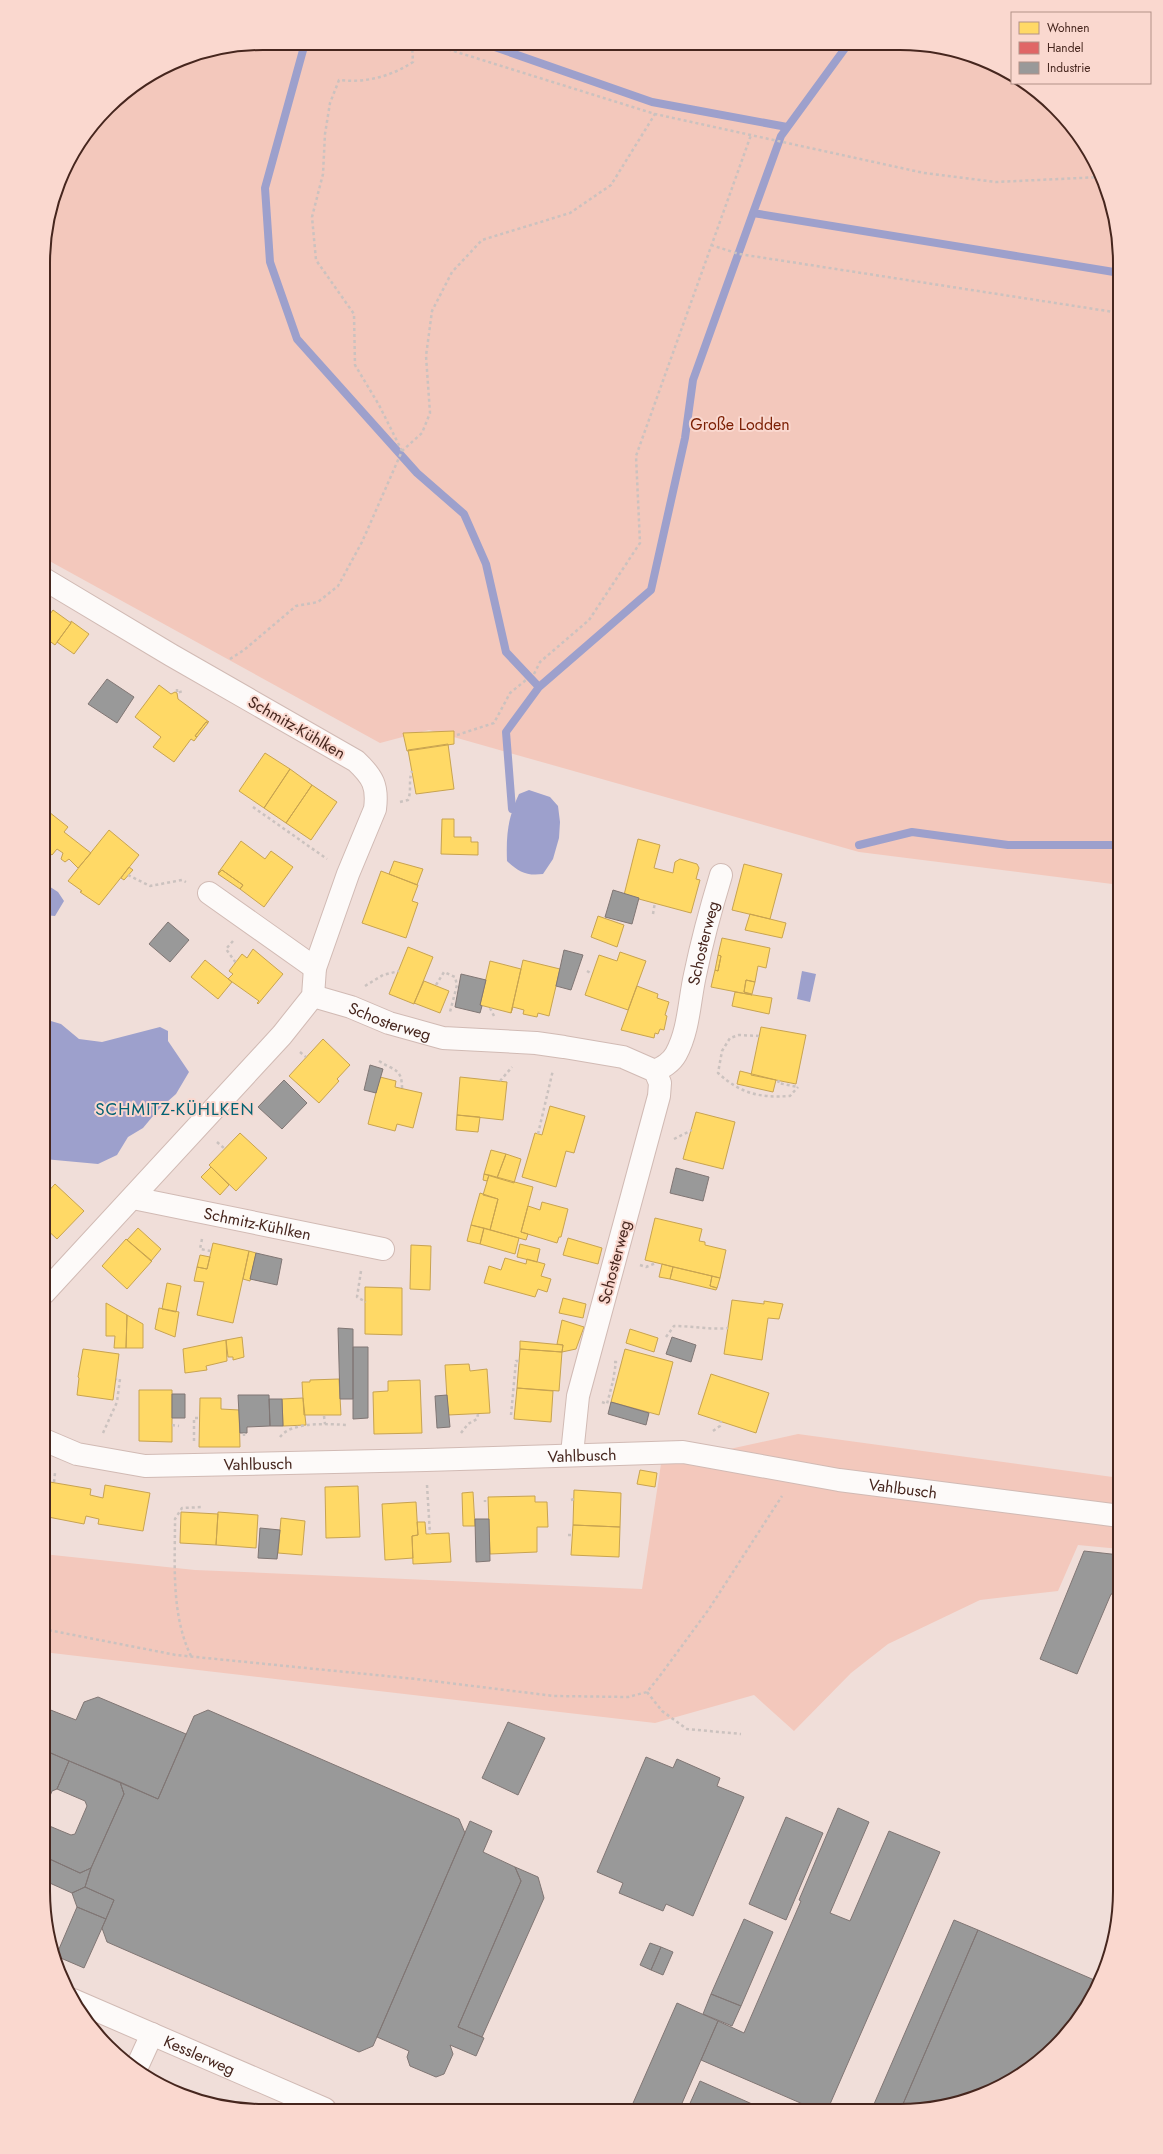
<svg xmlns="http://www.w3.org/2000/svg" width="1163" height="2154" font-family="Jost,sans-serif">
  <style>
    .green { fill: #f3c8bc }
    .water { fill: #9da0cc }
    .homes { fill: #ffd966; stroke: #c8a350 }
    .shops { fill: #e06666; stroke: #b25350 }
    .industry { fill: #999; stroke: #807674 }
    .lines { fill: none; stroke-linecap: round; stroke-linejoin: round }
    .stream { stroke: #9da0cc; stroke-width: 8 }
    .minor-casing { stroke: #d1bab4; stroke-width: 24 }
    .path { stroke: #cbc2bf; stroke-width: 2.5; stroke-dasharray: 3 3; stroke-linecap: butt }
    .minor { stroke: #fdfaf9; stroke-width: 22 }
    .labels { text-anchor: middle; stroke-width: 4; stroke-linejoin: round; paint-order: stroke }
    .park-label { font-size: 16px; fill: #7b1f04; stroke: #fad8cf }
    .street-label { font-size: 16px; fill: #46261e; stroke: #fad8cf }
    .neighbourhood-label { font-size: 17px; letter-spacing: 1px; fill: #036273; stroke: #fad8cf }
    .rim { fill: none; stroke: #46261e; stroke-width: 2 }
  </style>
  <rect width="100%" height="100%" fill="#f0ded9"/>
  <!-- green -->
  <path class="green" d="M263 43 943 47 997 66 1012 75V83H1023L1045 97 1083 140 1108 192 1120 263V885L859 852 429 730 380 743 44 558 45 234 66 165 118 98 179 60Z
    M798 1434 1120 1478V1549L1078 1545 1058 1591 980 1600 888 1644 851 1673 794 1731 754 1695 655 1723 43 1652V1554L195 1570 642 1589 661 1464Z"/>
  <!-- water -->
  <path class="water" d="M529 790 550 797 558 806 560 822 559 838 553 859 543 874C526 876 519 872 507 861 506 834 508 818 519 794Z
    M44 883 58 892 64 901 55 916 44 915Z
    M802 971 816 974 810 1002 797 999Z
    M44 1019 61 1024 79 1039 102 1042 160 1027 168 1031V1041L189 1072 176 1094 158 1110 143 1128 128 1137 117 1155 98 1164 44 1159Z"/>
  <!-- homes -->
  <path class="homes" d="M44 610 50 614 53 610 71 623 55 645 44 637Z
    M71 621 89 634 74 654 57 642 71 623Z
    M159 685 171 694 175 692 177 693 178 699 209 722H206L195 736 197 737 194 741 191 739 174 762 153 747 161 737 135 717Z
    M206 722 208 723 197 737 195 736Z
    M454 731V744L407 751 403 733Z
    M448 744 454 789 416 794 408 750Z
    M265 753 290 769 264 808 239 791Z
    M290 769 312 785 286 823 264 808Z
    M312 785 337 802 311 840 286 823Z
    M44 808 68 827 64 832 91 853 78 868 69 859 65 862 61 859 63 853 57 849 52 855 44 849Z
    M442 819H454V837H471V842H478V855L441 854Z
    M109 830 139 855 99 905 80 892 82 891 68 881Z
    M638 839 660 845 654 868 673 873 675 862 680 859 697 864 699 868 696 879 700 880 691 913 624 895Z
    M241 841 265 859 271 851 293 867 264 907 240 889 243 885 222 870 218 873Z
    M394 861 423 869 417 885 389 874Z
    M744 864 782 874 770 919 732 910Z
    M129 867 133 870 124 880 121 878Z
    M222 870 243 885 240 889 218 874Z
    M381 871 418 885 412 901 418 903 406 938 362 923Z
    M750 914 786 923 782 938 745 930Z
    M598 916 624 925 617 947 591 937Z
    M722 938 770 948 766 968 758 966 755 982 746 980 744 992 752 995 711 987 715 970 718 971 721 956 718 955Z
    M408 947 433 957 414 1004 389 994Z
    M253 949 283 974 258 1004 257 1003 259 1001 228 979 233 974 229 971 242 954 247 958Z
    M620 952 646 961 628 1010 585 995 599 955 617 961Z
    M718 955 721 956 718 971 715 970Z
    M205 960 232 982 218 999 191 977Z
    M523 960 560 969 549 1016 538 1013 537 1017 523 1014 524 1010 513 1007 511 1013Z
    M490 961 521 969 511 1013 480 1005Z
    M746 980 755 982 752 994 744 992Z
    M424 981 449 991 440 1013 414 1003Z
    M637 986 658 994 657 998 669 1002 665 1015 667 1016 664 1030 660 1029 658 1034 655 1033 654 1038 621 1030Z
    M735 992 772 998 769 1014 732 1006Z
    M761 1027 806 1035 796 1084 751 1075Z
    M323 1039 350 1065 337 1079 339 1081 319 1103 289 1076Z
    M740 1071 776 1080 773 1092 737 1084Z
    M380 1077 396 1081 395 1087 422 1093 413 1128 397 1124 395 1131 368 1124Z
    M460 1077 507 1082 503 1120 457 1115Z
    M550 1106 585 1116 574 1153 566 1151 556 1187 522 1177 535 1133 542 1135Z
    M696 1112 735 1122 723 1169 683 1159Z
    M457 1115 480 1117 478 1132 456 1130Z
    M240 1133 267 1158 236 1191 209 1165Z
    M491 1150 506 1154 497 1178 484 1174Z
    M506 1154 521 1159 514 1183 497 1178Z
    M211 1167 229 1185 220 1195 201 1177Z
    M484 1174 489 1175 487 1181 483 1180Z
    M489 1175 533 1187 521 1232 528 1234 526 1240 490 1230 498 1199 483 1195Z
    M55 1184 84 1211 57 1239 44 1227V1196Z
    M480 1193 498 1199 490 1230 471 1225Z
    M542 1202 568 1209 561 1237H559L557 1243 521 1232 528 1206 540 1210Z
    M655 1218 702 1229 699 1241 705 1242V1245L726 1250 720 1278 645 1260Z
    M471 1225 484 1228 480 1244 467 1241Z
    M138 1228 161 1249 151 1261 127 1240Z
    M484 1228 519 1238 515 1254 480 1244Z
    M568 1238 602 1248 598 1264 563 1255Z
    M126 1239 152 1261 127 1289 102 1266Z
    M213 1243 249 1251 233 1323 197 1315 204 1282 194 1281 197 1267 207 1269Z
    M520 1244 540 1249 537 1262 517 1257Z
    M411 1245 431 1246 430 1290 410 1289Z
    M249 1251 256 1253 250 1281 243 1279Z
    M200 1255 210 1257 207 1269 197 1267Z
    M505 1258 526 1264 527 1259 545 1264 541 1276 551 1279 547 1292 538 1289 535 1297 484 1283 489 1266 501 1270Z
    M662 1264 673 1267 670 1279 659 1277Z
    M673 1267 712 1276 710 1286 717 1288 716 1290 670 1279Z
    M712 1276 720 1278 717 1288 710 1286Z
    M167 1283 181 1286 176 1312 162 1309Z
    M365 1287 402 1288V1335L365 1334Z
    M563 1298 586 1304 583 1318 559 1313Z
    M732 1300 764 1304V1301L783 1304 779 1319 768 1318 762 1360 724 1354Z
    M106 1303 127 1315 126 1348H114L115 1336H106Z
    M159 1308 179 1312 175 1337 155 1329Z
    M127 1315 143 1324V1348H126Z
    M562 1320 584 1327 576 1349 562 1352 563 1345 557 1344Z
    M630 1329 658 1338 654 1352 626 1343Z
    M242 1337 244 1357 233 1360V1357H228L226 1340Z
    M226 1340 227 1361 206 1366 207 1370 185 1373 183 1349Z
    M520 1341 563 1345 562 1352 520 1349Z
    M83 1349 119 1354 113 1400 77 1395 79 1378 78 1377Z
    M520 1349 562 1352 559 1391 517 1388Z
    M625 1349 673 1362 659 1415 611 1402Z
    M469 1364 470 1371 487 1369 490 1413 448 1415 445 1365Z
    M711 1374 769 1393 756 1433 698 1414Z
    M339 1379 341 1415H304L302 1382H310V1380Z
    M420 1380 422 1433 374 1434 373 1392 388 1391V1381Z
    M517 1388 553 1391 551 1422 514 1419Z
    M139 1390H172V1442L139 1441Z
    M200 1398H221V1409L239 1410 240 1447H199Z
    M303 1398 306 1425 283 1426 282 1399Z
    M640 1470 657 1473 655 1487 637 1484Z
    M44 1481 91 1489 90 1495 103 1498 105 1485 150 1493 143 1531 98 1524 99 1519 86 1516 84 1524 43 1516Z
    M358 1486 360 1537 326 1538 325 1487Z
    M574 1490 621 1493 620 1527 573 1525Z
    M473 1492 475 1526H463L462 1493Z
    M535 1496V1502H547L548 1527H537V1552L490 1554 488 1497Z
    M416 1502 418 1535 412 1536 413 1558 385 1560 382 1504Z
    M181 1512 218 1514 216 1545 180 1543Z
    M218 1512 258 1515 256 1548 216 1545Z
    M281 1518 305 1521 302 1555 278 1553Z
    M417 1522H425L426 1534 449 1533 451 1562 413 1564 412 1536 418 1535Z
    M573 1525 620 1527 619 1557 571 1555Z"/>
  <!-- shops -->
  <path class="shops" d="M207 2099 223 2106 204 2100Z"/>
  <!-- industry -->
  <path class="industry" d="M107 679 134 697 117 723 88 704Z
    M613 890 639 898 632 924 605 917Z
    M168 922 189 940 170 962 149 944Z
    M564 950 583 955 571 990 556 986Z
    M461 974 486 980 480 1005 482 1006 480 1013 455 1007Z
    M370 1065 383 1069 376 1093 364 1090Z
    M284 1080 307 1103 282 1129 258 1107Z
    M676 1168 709 1177 703 1201 670 1193Z
    M256 1253 282 1259 277 1285 250 1279Z
    M338 1328 353 1329V1399H340Z
    M672 1337 696 1345 691 1362 666 1354Z
    M353 1347H368V1418L353 1419Z
    M172 1394H185V1418H172Z
    M238 1395H269L270 1426 247 1427V1433H240Z
    M447 1395 450 1427 437 1428 435 1396Z
    M269 1399H282L283 1426H270Z
    M611 1402 649 1413 646 1425 608 1414Z
    M475 1519H489L490 1561 476 1562Z
    M260 1528 280 1530 277 1559 258 1558Z
    M1084 1551 1120 1555V1595L1111 1594 1077 1674 1040 1659Z
    M98 1697 186 1734 158 1799 46 1751 43 1752V1707L76 1720 84 1702Z
    M208 1710 459 1819 465 1833 373 2046 359 2052 107 1942 102 1928 114 1900 85 1887 91 1868 124 1794 120 1782 158 1799 194 1716Z
    M508 1722 545 1738 518 1795 482 1778Z
    M46 1751 69 1761 57 1789 52 1791 43 1813V1752Z
    M646 1757 673 1768 677 1759 720 1778 717 1786 744 1797 693 1916 666 1904 663 1911 619 1893 623 1883 597 1872Z
    M69 1761 120 1782 124 1794 91 1868 80 1873 43 1856V1833L47 1825 71 1835 75 1834 87 1806 85 1801 57 1789Z
    M838 1808 869 1822 830 1913 850 1921 889 1831 940 1852 827 2111H819L701 2060 718 2021 744 2033 801 1901 799 1900Z
    M43 1815 50 1817 43 1833Z
    M786 1817 823 1833 786 1920 749 1904Z
    M470 1821 492 1831 483 1852 515 1867 521 1881 458 2027 484 2038 476 2056 450 2045 453 2054 444 2074 436 2077 410 2066 407 2057 409 2051 377 2037Z
    M43 1856 80 1873 91 1868 85 1887 72 1893 43 1880Z
    M515 1867 538 1877 544 1898 482 2037 458 2027 521 1881Z
    M85 1887 114 1900 106 1919 77 1907 72 1893Z
    M77 1907 106 1919 84 1968 56 1956Z
    M744 1919 773 1932 741 2006 711 1994Z
    M954 1920 978 1930 900 2111H871Z
    M978 1930 1099 1982 1074 2025 1023 2074 971 2099 900 2111Z
    M650 1943 661 1947 651 1970 640 1965Z
    M661 1947 673 1952 663 1975 651 1970Z
    M711 1994 741 2006 732 2026 703 2014Z
    M677 2003 718 2021 701 2060 679 2110H630Z
    M700 2081 768 2111 687 2110Z
    M786 2105 800 2111H784Z"/>
  <g class="lines">
    <!-- stream -->
    <path class="stream" d="M305 43 265 188 270 262 297 339 417 473 464 514 486 564 506 652 539 687
      M486 44 652 102 787 127
      M753 213 1120 273
      M512 809 506 732 539 687 651 590 685 438 693 380 753 213 781 136 846 47
      M859 845 912 832 1008 845H1120"/>
    <defs>
      <g id="minor">
        <path d="M209 893 315 968"/>
        <path id="s1" d="M313 996 351 1007 389 1023 443 1038 536 1043 564 1047 623 1057 655 1071 660 1083 659 1096 578 1396 572 1454"/>
        <path id="s2" d="M655 1071C663 1067 671 1063 676 1054 689 1030 689 1002 695 975 702 941 711 908 721 875"/>
        <path id="s3" d="M133 1198 383 1249"/>
        <path d="M44 1293 282 1035 313 996 315 968 348 874 375 809C378 786 373 777 356 761L171 655 44 579"/>
        <path id="s4" d="M44 1440 77 1454 145 1466 426 1460 683 1452 839 1480 1120 1516"/>
        <path id="s5" d="M73 2000 325 2109"/>
        <path d="M136 2069 152 2034"/>
      </g>
    </defs>
    <!-- minor casing -->
    <use href="#minor" class="minor-casing"/>
    <!-- path -->
    <path class="path" d="M431 44 655 114 924 173 996 182 1101 177
      M711 245 739 254 1120 313
      M402 451 379 405 355 365 354 314 316 260 312 217 323 174 325 134 330 103 339 80C365 83 390 77 413 62L412 44
      M230 659 244 650 296 606 318 602 338 586 362 542 402 451 422 433 430 413 426 356 432 311 452 272 482 240 570 213 611 185 655 114
      M534 674 540 662 589 620 640 543 636 456 751 135
      M177 689V693L183 691
      M457 735 494 723 510 693 526 680
      M400 802 408 800C412 790 408 782 412 771
      M253 807 327 859
      M128 875 150 886 182 880 186 882
      M653 914 655 902
      M233 941 226 949 236 963
      M587 971 592 974
      M436 985 444 972 455 977 457 985 450 1012
      M365 986 383 975 399 971
      M490 1008 494 1016
      M759 1036 739 1035 730 1038 722 1051 718 1073C741 1094 760 1098 790 1096L798 1087
      M300 1052 306 1057
      M379 1061C394 1071 402 1068 402 1088
      M779 1080 778 1083 798 1087
      M500 1081 512 1067
      M538 1134 553 1070
      M674 1139 692 1130
      M217 1142 225 1149
      M202 1239 200 1249 211 1251
      M640 1265 646 1267 656 1263
      M361 1271 357 1297 366 1302
      M666 1337 674 1326C692 1326 710 1330 728 1328
      M614 1362H616L613 1381 616 1382
      M602 1402 607 1404 613 1381
      M511 1415 516 1361H519
      M324 1416 325 1424
      M172 1425 179 1426
      M713 1431 720 1426 721 1421
      M103 1433 117 1402 120 1379H116
      M244 1433V1439
      M461 1433 468 1424 477 1419 478 1414
      M280 1437C292 1421 329 1424 347 1425
      M194 1441V1418H199
      M54 1482 55 1473
      M427 1485 430 1534
      M485 1500V1502
      M571 1500 574 1499
      M568 1535H572
      M43 1629 176 1655 416 1679 554 1696 628 1697 647 1692 659 1677 709 1609 782 1496
      M191 1656C171 1615 175 1565 175 1519L182 1508 203 1507
      M647 1692 662 1711 687 1729 741 1734"/>
    <!-- minor -->
    <use href="#minor" class="minor"/>
  </g>
  <g class="labels">
    <!-- park labels -->
    <g class="park-label">
      <text x="740" y="430">Große Lodden</text>
    </g>
    <!-- street labels -->
    <g class="street-label">
      <text transform="translate(297 727) rotate(30)" y="6">Schmitz-Kühlken</text>
      <text dy="6" stroke="none"><textPath href="#s2" startOffset="142">Schosterweg</textPath></text>
      <text dy="6" stroke="none"><textPath href="#s1" startOffset="81">Schosterweg</textPath></text>
      <text dy="6" stroke="none"><textPath href="#s3" startOffset="127">Schmitz-Kühlken</textPath></text>
      <text transform="translate(614 1262) rotate(-75)" y="6">Schosterweg</text>
      <text dy="6" stroke="none"><textPath href="#s4" startOffset="542">Vahlbusch</textPath></text>
      <text dy="6" stroke="none"><textPath href="#s4" startOffset="218">Vahlbusch</textPath></text>
      <text dy="6" stroke="none"><textPath href="#s4" startOffset="866">Vahlbusch</textPath></text>
      <text dy="6" stroke="none"><textPath href="#s5" startOffset="138">Kesslerweg</textPath></text>
    </g>
    <!-- neighbourhood labels -->
    <g class="neighbourhood-label">
      <text x="175" y="1115">SCHMITZ-KÜHLKEN</text>
    </g>
  </g>
  <!-- crop -->
  <path d="M0 0H1163V2154H0ZM263 50H900A213 213 0 0 1 1113 263V1891A213 213 0 0 1 900 2104H263A213 213 0 0 1 50 1891V263A213 213 0 0 1 263 50Z" fill="#fad8cf" fill-rule="evenodd"/>
  <path class="rim" d="M263 50H900A213 213 0 0 1 1113 263V1891A213 213 0 0 1 900 2104H263A213 213 0 0 1 50 1891V263A213 213 0 0 1 263 50Z"/>
  <!-- legend -->
  <rect x="1011" y="12" width="140" height="72" fill="#fad8cf" stroke="#b29188"/>
  <rect x="1019" y="22" width="20" height="12" fill="#ffd966" stroke="#b29188"/>
  <text x="1047" y="32" font-size="12" fill="#46261e">Wohnen</text>
  <rect x="1019" y="42" width="20" height="12" fill="#e06666" stroke="#b29188"/>
  <text x="1047" y="52" font-size="12" fill="#46261e">Handel</text>
  <rect x="1019" y="62" width="20" height="12" fill="#999999" stroke="#b29188"/>
  <text x="1047" y="72" font-size="12" fill="#46261e">Industrie</text>
</svg>
